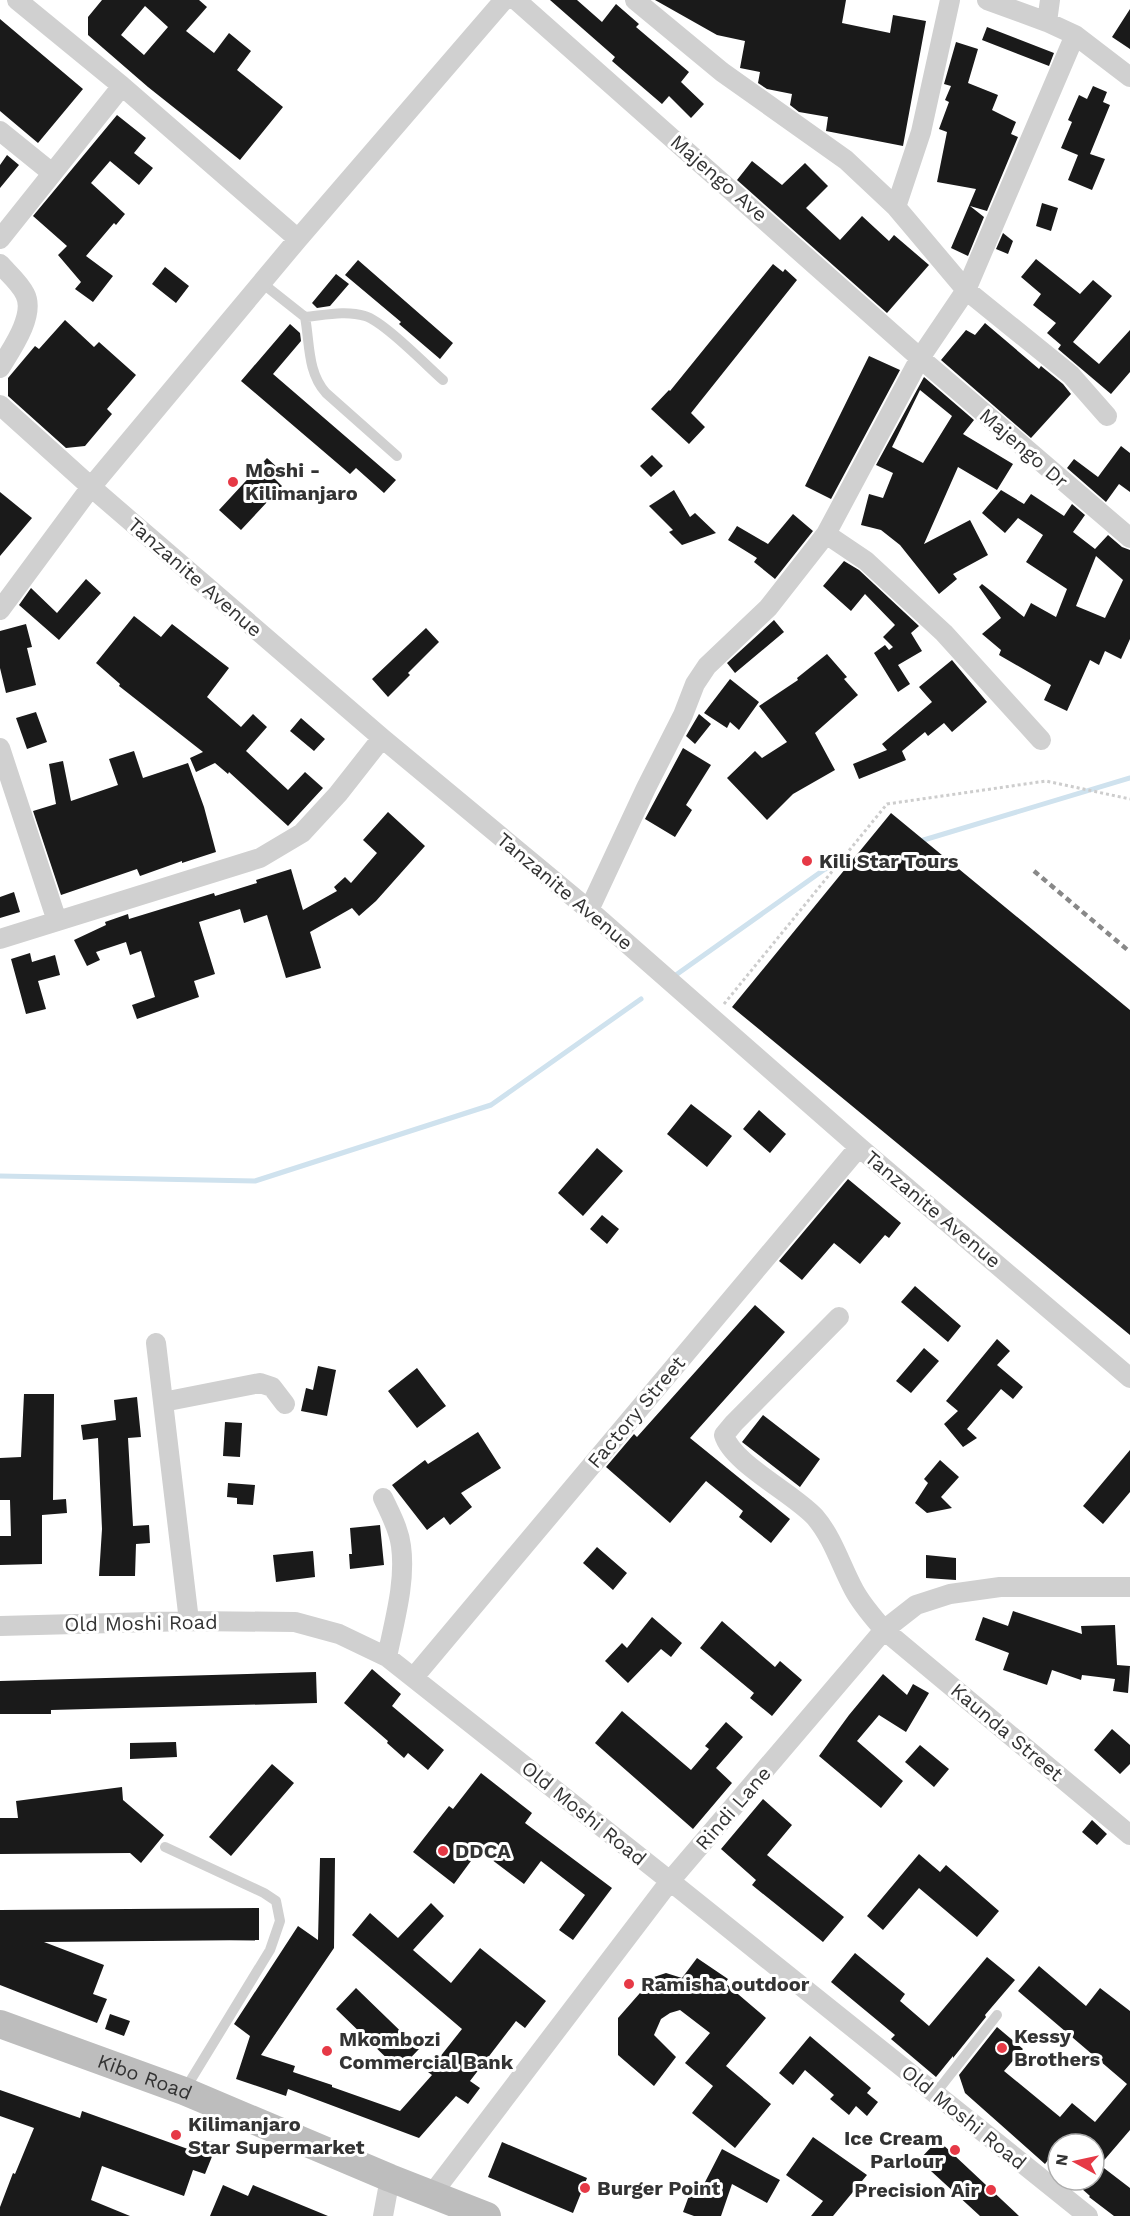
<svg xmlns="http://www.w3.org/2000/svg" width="1130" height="2216" font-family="'Work Sans',sans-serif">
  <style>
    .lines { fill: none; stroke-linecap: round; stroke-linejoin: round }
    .stream { stroke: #cfe2ee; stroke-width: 5 }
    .building { fill: #1a1a1a; fill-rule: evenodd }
    .path { stroke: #cdcdcd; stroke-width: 3; stroke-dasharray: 3 3; stroke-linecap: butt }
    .service { stroke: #d0d0d0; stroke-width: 10 }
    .minor { stroke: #d0d0d0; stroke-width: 20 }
    .secondary { stroke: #bdbdbd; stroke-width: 28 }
    .rail { stroke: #888; stroke-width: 4.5; stroke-dasharray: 6 4.5; stroke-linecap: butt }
    .poi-dot { fill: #e63946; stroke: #fff; stroke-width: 2 }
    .labels { text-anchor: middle; stroke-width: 6; stroke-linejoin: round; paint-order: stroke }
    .street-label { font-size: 20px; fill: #333; stroke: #fff }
    .poi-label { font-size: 20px; font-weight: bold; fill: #333; stroke: #fff; text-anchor: start }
  </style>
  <rect width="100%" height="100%" fill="#fff"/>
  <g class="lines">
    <!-- stream -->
    <path class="stream" d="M917 842 1130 778
      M673 977 825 869 856 860
      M0 1176 255 1181 491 1105 641 999"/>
  </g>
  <!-- building -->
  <path class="building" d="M102 0H199L207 7 186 31 214 53 229 33 251 51 237 70 283 107 240 160 148 87 88 35V17ZM145 6 168 27 144 55 121 35Z
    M550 0H577L602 22 616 4 639 24 636 27 689 72 681 82 704 104 691 118 669 96 662 104 612 61 615 57Z
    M655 0H846L842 23 890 33 893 15 926 21 903 146 826 131 828 117 799 112 790 105 792 94 767 89 758 83 760 72 740 68 745 41 717 35Z
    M1130 9V49L1112 37Z
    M0 19 83 89 38 143 0 111Z
    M987 27 1054 53 1049 66 982 40Z
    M956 42 978 49 968 83 998 95 992 110 1016 122 1011 134 1018 137 987 211 970 206 984 217 968 256 951 248 976 189 937 182 947 132 939 129 949 102 945 100 951 86 944 84Z
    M1093 86 1107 92 1103 102 1110 105 1090 154 1105 159 1092 190 1068 180 1078 155 1061 148 1072 122 1068 120 1079 95 1087 99Z
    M117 115 146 138 134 153 153 168 139 185 110 161 91 183 125 214 116 225 114 223 86 256 113 276 93 302 75 289 81 282 58 255 67 246 33 216Z
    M7 155 19 165 0 188V165Z
    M752 161 782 185 805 163 828 186 806 208 840 240 862 216 889 241 894 235 929 265 887 313 737 180Z
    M1042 203 1058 208 1051 231 1036 226Z
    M1003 233 1013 241 1008 254 996 249Z
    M1036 259 1080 294 1093 280 1112 296 1073 342 1099 364 1130 330V372L1111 394 1058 349 1061 345 1047 333 1056 323 1033 305 1041 294 1021 277Z
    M358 260 453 343 440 359 399 324 401 322 345 275Z
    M773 264 783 272 785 269 797 280 691 413 705 427 689 444 651 409 669 390 670 391Z
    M165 267 189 286 176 303 152 284Z
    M336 274 349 284 330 306 317 308 312 303Z
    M65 320 94 347 99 342 136 375 107 409 112 414 85 446 66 448 8 396V378L35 346 39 349Z
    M985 323 1039 369 1041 366 1063 384 1071 394 1031 438 941 360 966 330 975 335Z
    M290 324 300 333 301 341 273 374 396 480 384 493 356 468 350 474 241 381Z
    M869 356 900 370 831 499 805 486Z
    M924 377 974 420 963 434 1013 464 997 490 958 467 924 544 970 520 988 555 953 574 957 579 939 594 900 545 881 530 861 525 869 494 883 498 893 473 876 465ZM920 390 952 416 923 463 892 447Z
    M1121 446 1130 453V492L1119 484 1106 502 1067 468 1074 459 1098 477Z
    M652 455 663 466 651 477 640 466Z
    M267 458 278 468 271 475 282 486 241 530 219 510Z
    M674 490 690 517 695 513 716 533 682 545 669 532 673 530 649 506Z
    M1001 490 1024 504 1031 494 1064 516 1072 504 1085 515 1073 532 1095 549 1108 535 1122 547 1130 550V639L1121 659 1105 651 1099 665 1090 660 1067 711 1044 700 1051 685 999 655 1001 650 982 634 1001 618 979 587 982 584 1024 617 1031 603 1056 617 1067 589 1026 562 1043 535 1018 518 1005 533 982 513ZM1096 556 1123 580 1105 618 1076 606Z
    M0 492 32 518 0 556Z
    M793 514 813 531 775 579 754 562 757 558 728 540 737 526 768 544Z
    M844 561 859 570 919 626 911 633 922 651 898 665 910 684 898 692 874 653 885 645 889 650 893 647 883 637 895 625 865 594 851 611 823 586Z
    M86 579 101 593 59 640 19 605 31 588 57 613Z
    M134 616 161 637 172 624 229 668 207 697 241 727 253 714 267 727 246 751 288 790 305 772 323 788 288 826 229 772 228 774 215 763 196 772 190 758 203 752 119 686 120 684 96 663Z
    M774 620 784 632 735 673 727 663Z
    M26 624 32 647 27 648 36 685 6 693 0 668V631Z
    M426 628 439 642 408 673 410 675 388 697 372 679Z
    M827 654 847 677 844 679 858 695 815 733 835 770 793 794 767 820 727 778 755 751 762 758 787 742 759 706 798 680 797 678Z
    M952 660 987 702 952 732 944 723 928 736 925 732 902 751 906 760 859 779 853 764 887 750 882 744 932 702 919 687Z
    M730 679 759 702 739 730 730 722 727 728 704 713Z
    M36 712 47 742 27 749 16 718Z
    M699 714 711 724 695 744 686 736Z
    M301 718 325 739 314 751 290 731Z
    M683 748 711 765 686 805 692 810 675 837 645 819Z
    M134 751 143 778 188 763 204 807 216 852 182 863V861L140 876 137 869 61 895 33 811 56 804 49 764 63 761 71 801 118 785 109 759Z
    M388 812 425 846 376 901 359 916 352 908 310 932 321 968 286 978 267 915 244 923 240 909 199 922 215 974 194 981 199 997 137 1019 132 1005 155 997 141 951 130 955 126 942 96 952 100 960 87 966 74 940 106 925 105 922 128 914 129 919 214 893 215 896 257 883 256 880 291 869 303 910 337 891 334 887 345 877 351 883 377 853 363 840Z
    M891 813 1130 1010V1335L732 1007Z
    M14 892 20 912 0 918V897Z
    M30 953 32 962 55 955 60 975 38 981 46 1009 26 1014 11 959Z
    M691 1104 732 1136 707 1167 667 1134Z
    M759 1110 786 1134 770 1153 743 1129Z
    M597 1148 623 1171 583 1216 558 1193Z
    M848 1179 901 1223 889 1238 885 1235 860 1264 834 1243 802 1280 779 1261Z
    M602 1215 619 1229 607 1244 590 1229Z
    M915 1286 961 1326 948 1342 901 1302Z
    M755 1305 785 1332 690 1438 790 1519 771 1543 739 1517 743 1511 706 1481 670 1523 606 1467 634 1434 637 1437Z
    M997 1339 1010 1351 997 1365 1023 1387 1013 1399 1001 1389 967 1429 977 1438 963 1447 944 1424 958 1411 946 1401Z
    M924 1348 939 1361 911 1393 896 1381Z
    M318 1366 336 1370 327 1416 301 1411 306 1388 313 1390Z
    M417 1368 446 1406 417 1428 388 1391Z
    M24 1394H54L53 1500 66 1499 67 1513 42 1515V1564L0 1565V1536H11L10 1500H0V1458L21 1457Z
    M137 1397 141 1437 128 1438 133 1526 149 1525 150 1543 136 1544 135 1576H99L102 1529 98 1438 83 1440 81 1425 116 1420 114 1400Z
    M763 1415 820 1459 800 1487 742 1442Z
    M225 1422 242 1423 240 1457 223 1456Z
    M478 1432 501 1468 461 1493 472 1507 450 1525 444 1517 427 1530 392 1485 425 1460 428 1464Z
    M1130 1450V1492L1103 1524 1083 1506Z
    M940 1460 959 1477 941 1497 952 1508 927 1513 915 1503 928 1483 924 1479Z
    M228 1483 255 1485 253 1505 237 1504V1498L227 1497Z
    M380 1525 384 1565 350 1569 349 1554H352L350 1528Z
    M597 1547 627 1573 613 1590 583 1563Z
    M313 1551 315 1577 276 1582 273 1555Z
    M926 1555 956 1558V1580L926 1578Z
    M1013 1611 1082 1634 1081 1626 1115 1625 1117 1665 1130 1666 1128 1693 1113 1691 1115 1679 1082 1675 1081 1680 1052 1670 1047 1685 1003 1670 1009 1653 975 1640 983 1617 1008 1626Z
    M652 1617 682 1643 671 1657 661 1649 628 1683 605 1661 622 1643 627 1648Z
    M722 1621 775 1667 780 1661 802 1680 772 1716 750 1698 754 1693 700 1648Z
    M372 1669 401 1694 392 1706 444 1750 428 1770 408 1753 404 1758 387 1743 388 1741 344 1703Z
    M316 1672 317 1703 51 1710V1714H0V1681Z
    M883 1674 907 1695 913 1684 929 1693 906 1732 879 1715 857 1741 903 1781 881 1808 819 1756 849 1715Z
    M622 1711 691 1770 709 1749 705 1746 726 1722 743 1737 716 1768 732 1783 693 1829 595 1743Z
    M1112 1729 1130 1745V1764L1120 1774 1094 1750Z
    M176 1742 177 1757 130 1759V1743Z
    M920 1745 949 1769 934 1787 905 1762Z
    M272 1764 294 1783 231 1856 209 1837Z
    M481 1773 532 1813 525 1823 612 1888 573 1940 559 1930 585 1895 541 1861 524 1884 479 1850 454 1884 413 1852 449 1806 453 1809Z
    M122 1787 123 1800 164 1835 141 1863 130 1853 0 1854V1818H18L16 1801Z
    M763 1799 792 1825 767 1855 844 1917 823 1942 752 1885 756 1880 721 1849Z
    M1092 1820 1107 1834 1097 1845 1082 1832Z
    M919 1854 940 1872 946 1865 999 1911 977 1937 919 1888 883 1930 867 1916Z
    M320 1858H335L334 1948 261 2055 295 2066 293 2072 332 2085V2087L400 2111 432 2075 428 2072 462 2029 352 1935 370 1913 398 1938 431 1903 444 1916 413 1950 451 1983 480 1948 546 2001 525 2028 516 2021 470 2081 480 2088 468 2104 456 2096 419 2138 288 2089 286 2096 236 2079 250 2036 234 2024 298 1926 318 1940Z
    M259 1908V1940L44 1942 104 1965 93 1994 107 1999 97 2023 0 1985V1910Z
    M855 1953 905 1994 900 2001 929 2026 987 1957 1015 1980 985 2015 986 2017 953 2058V2056L936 2077 891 2039 895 2035 831 1982Z
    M697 1958 728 1979 725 1983 766 2018 726 2066 771 2104 735 2148 692 2113 713 2086 685 2063 710 2033 680 2010 670 2013 661 2019 654 2035 676 2057 654 2086 618 2055V2018L654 1977 666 1973 682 1978Z
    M1039 1966 1086 2006 1100 1988 1130 2011V2130L1100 2165 1130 2188V2216H1114L1089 2197 1090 2196 1072 2180H1094V2144H1058V2168L1048 2160 1045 2164 965 2093 959 2075 997 2027 1023 2049 1004 2071 1060 2117 1072 2103 1095 2122 1127 2084 1018 1991Z
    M356 1988 419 2049 399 2070 336 2009Z
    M110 2014 130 2021 124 2036 105 2029Z
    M810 2036 871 2088 867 2093 878 2102 867 2116 856 2106 849 2115 830 2099 834 2095 805 2070 793 2085 779 2073Z
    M0 2090 80 2118 82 2111 199 2153 204 2139 217 2144 205 2174 193 2170 184 2196 102 2166 91 2200 130 2216H0V2207L13 2173 15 2174 34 2128 0 2116Z
    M813 2137 867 2175 833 2216H811L823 2201 786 2175Z
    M938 2140 1019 2216H980L919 2160Z
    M502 2142 587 2178 573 2213 488 2177Z
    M722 2149 780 2180 767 2203 732 2184 721 2216H694L683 2212 694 2182 703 2186Z
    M223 2185 248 2196 253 2185 328 2216H210Z"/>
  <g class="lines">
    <!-- path -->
    <path class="path" d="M724 1004 887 804 1046 781 1130 799"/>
    <!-- service -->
    <path class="service" d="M262 283 305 317C310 343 307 372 326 393L397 456
      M305 317C325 315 346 310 365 316 383 321 427 366 443 380
      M165 1847 264 1893 276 1901 280 1921 270 1950 184 2091
      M935 2094 997 2015"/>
    <!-- minor -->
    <path class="minor" d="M17 0 122 86 298 239
      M516 0 920 358 1130 538
      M635 0 722 72 846 160 896 207 966 290 1071 375 1107 416
      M987 0 1047 22 1075 35 1130 77
      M1047 22 1050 0
      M0 131 52 173
      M896 207 921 132 950 0
      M0 239 122 86
      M0 264C8 273 20 283 25 294 36 315 11 350 0 368
      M0 405 91 487 382 738 589 910 859 1147 1130 1378
      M826 534 866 561 944 633 1041 740
      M0 610 91 487 298 239 504 0
      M0 748 57 921
      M589 910 646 788 683 715 695 684 707 666 768 608 826 534 920 358 966 290 1075 35
      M0 939 260 858 302 833 338 794 382 738
      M839 1317 734 1423 724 1435C732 1463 793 1493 815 1517 833 1538 841 1566 854 1590 862 1605 873 1617 884 1630L1130 1835
      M156 1343 189 1621
      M163 1402 260 1383 272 1387 285 1404
      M383 1498C390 1513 399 1529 401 1546 406 1582 394 1622 387 1657
      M0 1626 189 1621 295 1622 339 1634 387 1657 670 1881 1088 2216
      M414 1677 859 1147
      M432 2194 670 1881 884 1630 916 1605 950 1594 1000 1587H1130
      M383 2216 390 2178"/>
    <!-- secondary -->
    <path class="secondary" id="s1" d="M0 2024 184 2091 390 2178 487 2216"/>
    <!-- rail -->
    <path class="rail" d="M1034 871 1130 952"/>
  </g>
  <!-- markers -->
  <g class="poi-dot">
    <circle cx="233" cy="482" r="6"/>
    <circle cx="807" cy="861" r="6"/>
    <circle cx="443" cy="1851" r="6"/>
    <circle cx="629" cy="1984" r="6"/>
    <circle cx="1002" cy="2048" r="6"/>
    <circle cx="327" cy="2051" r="6"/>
    <circle cx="176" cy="2135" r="6"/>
    <circle cx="955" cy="2150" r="6"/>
    <circle cx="585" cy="2188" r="6"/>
    <circle cx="991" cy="2190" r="6"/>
  </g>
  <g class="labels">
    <!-- street labels -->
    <g class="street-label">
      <text transform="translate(719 178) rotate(41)" y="7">Majengo Ave</text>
      <text transform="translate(1024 448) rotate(41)" y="7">Majengo Dr</text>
      <text transform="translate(195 577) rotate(41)" y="7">Tanzanite Avenue</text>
      <text transform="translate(565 891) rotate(40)" y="7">Tanzanite Avenue</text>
      <text transform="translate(933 1209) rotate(40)" y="7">Tanzanite Avenue</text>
      <text transform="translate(636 1412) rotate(-50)" y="7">Factory Street</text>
      <text transform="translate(141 1623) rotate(-1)" y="7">Old Moshi Road</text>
      <text transform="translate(1007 1732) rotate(40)" y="7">Kaunda Street</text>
      <text transform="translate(733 1808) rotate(-49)" y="7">Rindi Lane</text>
      <text transform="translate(584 1813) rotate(39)" y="7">Old Moshi Road</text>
      <text dy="7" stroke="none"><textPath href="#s1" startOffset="154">Kibo Road</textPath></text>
      <text transform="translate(964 2117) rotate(39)" y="7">Old Moshi Road</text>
    </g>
    <!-- poi labels -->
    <g class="poi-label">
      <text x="245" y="477">Moshi -<tspan x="245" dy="23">Kilimanjaro</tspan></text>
      <text x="819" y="868">Kili Star Tours</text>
      <text x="455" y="1858">DDCA</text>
      <text x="641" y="1991">Ramisha outdoor</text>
      <text x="1014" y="2043">Kessy<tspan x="1014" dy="23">Brothers</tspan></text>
      <text x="339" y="2046">Mkombozi<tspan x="339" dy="23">Commercial Bank</tspan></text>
      <text x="188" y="2131">Kilimanjaro<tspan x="188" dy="23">Star Supermarket</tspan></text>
      <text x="943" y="2145" text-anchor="end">Ice Cream<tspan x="943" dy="23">Parlour</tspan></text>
      <text x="597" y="2195">Burger Point</text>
      <text x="979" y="2197" text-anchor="end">Precision Air</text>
    </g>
  </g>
  <!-- north arrow -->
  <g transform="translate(1076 2162) rotate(278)"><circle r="28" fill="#ffffff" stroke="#adadad" stroke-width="1.5"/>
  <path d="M0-4.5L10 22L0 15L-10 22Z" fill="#e63946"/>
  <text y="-9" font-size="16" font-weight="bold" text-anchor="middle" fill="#333333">N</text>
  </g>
</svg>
